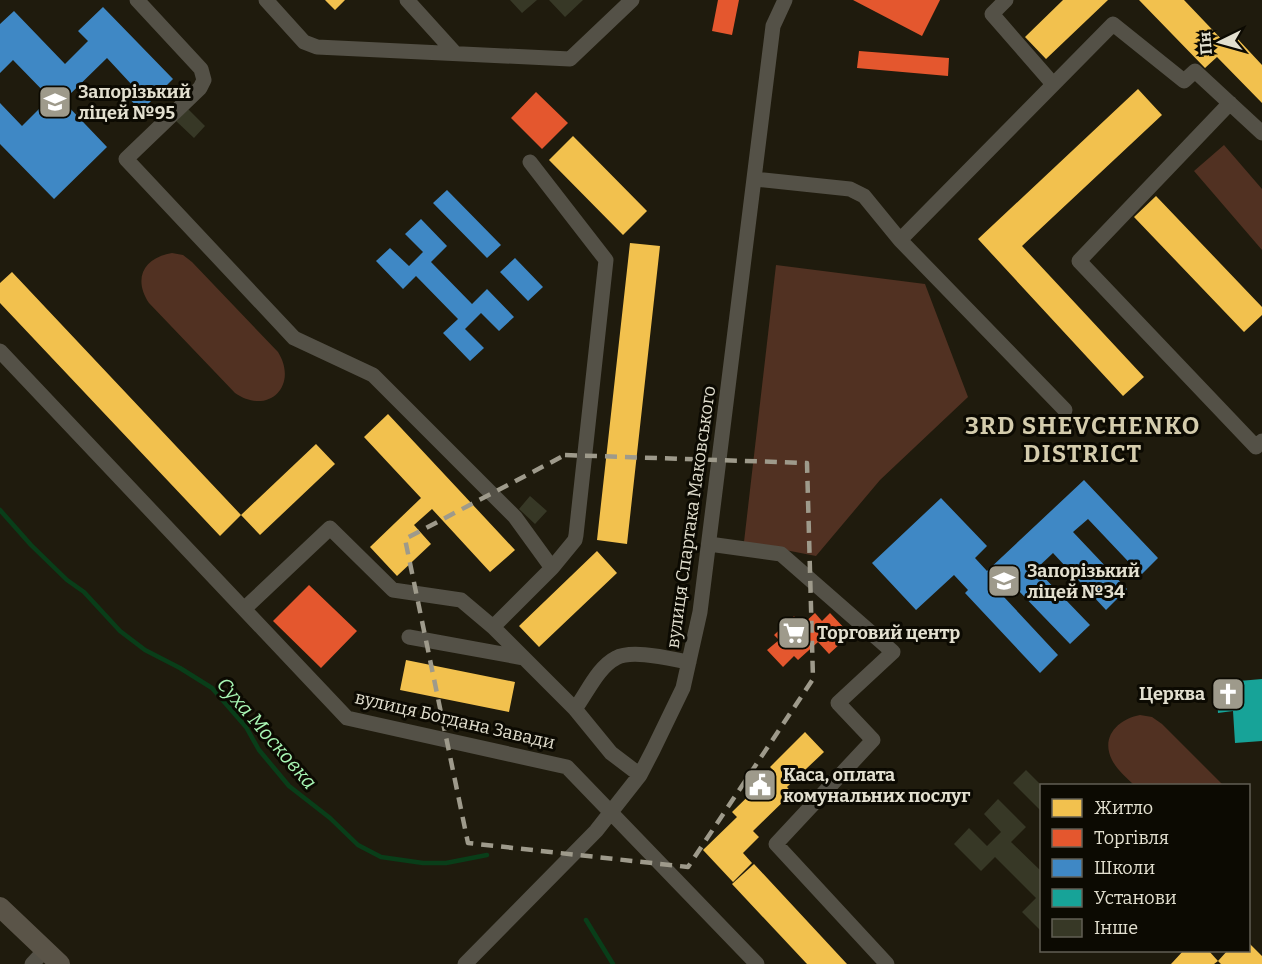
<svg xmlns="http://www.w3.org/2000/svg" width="1262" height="964" font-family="Bitter,serif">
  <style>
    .green { fill: #513122 }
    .homes { fill: #f2c14e }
    .shops { fill: #e4572e }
    .schools { fill: #3f88c5 }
    .public { fill: #17a398 }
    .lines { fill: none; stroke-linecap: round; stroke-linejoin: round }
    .stream { stroke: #093e19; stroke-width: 4.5 }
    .building { fill: #373826 }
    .minor { stroke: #545147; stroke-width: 15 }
    .major { stroke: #5a5448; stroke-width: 20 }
    .marked { fill: none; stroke: #9e9a8b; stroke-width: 4.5; stroke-dasharray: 12 8; stroke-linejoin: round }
    .labels { text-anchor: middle; stroke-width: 6; stroke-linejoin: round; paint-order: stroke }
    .poi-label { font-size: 18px; font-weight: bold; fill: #e2dfcf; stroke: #0c0a02; text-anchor: start }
    .street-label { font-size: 18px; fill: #e2dfcf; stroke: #0c0a02 }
    .water-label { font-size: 20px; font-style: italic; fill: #a8f6b4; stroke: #0c0a02 }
    .district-label { font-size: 24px; font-weight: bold; letter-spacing: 1.5px; fill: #d4ccad; stroke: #0c0a02 }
  </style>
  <rect width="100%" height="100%" fill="#1f1b0d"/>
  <!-- green -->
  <path class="green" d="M1224 145 1262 189V250L1194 171Z
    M172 253 183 255 192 262 278 352C299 386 268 416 235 393L149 303C133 279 143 258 172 253Z
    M776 265 925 284 968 397 880 480 816 556 744 542Z
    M1140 715 1152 717 1162 724 1223 785H1134C1127 778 1117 770 1112 760 1100 736 1119 719 1140 715Z"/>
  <!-- homes -->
  <path class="homes" d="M325 0H345L335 10Z
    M1063 0H1108L1046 59 1025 37Z
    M1139 0H1184L1226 44 1235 36 1262 65V103L1217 57 1205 68Z
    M1138 89 1162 115 1022 246 1144 377 1123 396 978 239Z
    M573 136 647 211 623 235 549 160Z
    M1156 196 1262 307V315L1244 332 1134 217Z
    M630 243 660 246 627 544 597 540Z
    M12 272 241 515 220 536 0 303V283Z
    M388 414 515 550 490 572 432 509 414 525 431 544 397 576 370 547 421 498 364 437Z
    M316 444 335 464 260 535 241 515Z
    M597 551 617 573 539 647 519 626Z
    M406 660 515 682 509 712 400 690Z
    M805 732 824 752 787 787 792 793 753 831 759 837 743 853 752 863 733 882 703 850 737 817 732 812 774 771 770 767Z
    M754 864 847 964H807L732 884Z
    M1248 942 1262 956V964H1221L1218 961 1228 950H1248Z
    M1184 950H1208L1218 961 1214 964H1171Z"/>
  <!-- shops -->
  <path class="shops" d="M718 0H739L732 35 712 31Z
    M853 0H940L922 36Z
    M859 51 949 58 948 76 857 68Z
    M536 92 568 123 542 149 511 118Z
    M309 585 357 631 321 668 273 621Z
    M815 613 822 621 830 613 846 630 837 638 841 643 829 654 818 642 798 660 794 656 783 667 767 650 779 640 774 635 794 616 802 625Z"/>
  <!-- schools -->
  <path class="schools" d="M103 7 173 79 141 111 124 93 132 85 107 58 63 101 107 147 54 199 0 144V103L22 126 50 98 13 60 0 73V24L14 11 65 64 88 41 78 31Z
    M447 190 501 245 487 258 433 203Z
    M421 219 447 246 431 262 472 304 487 289 514 317 499 331 481 313 465 329 484 348 470 361 443 333 458 319 416 276 403 289 376 261 390 248 409 266 423 252 405 234Z
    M515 258 543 287 528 301 500 272Z
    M1084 480 1158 558 1141 575 1088 519 1073 532 1127 589 1106 610 1053 553 1036 569 1090 625 1070 644 1015 587 1004 597 1058 655 1040 673 965 593 968 590 954 575 916 610 872 563 941 498 987 546 975 558 987 571Z"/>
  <!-- public -->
  <path class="public" d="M1262 679V741L1235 743 1233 711 1218 713 1216 683Z"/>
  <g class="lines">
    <!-- stream -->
    <path class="stream" d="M0 510 31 545 67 580 84 592 120 631 145 650 180 668 212 688 246 727 259 750 289 786 330 818 358 845 381 857 423 863H446L487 855
      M586 920 613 964"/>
  </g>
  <!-- building -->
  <path class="building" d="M510 0H537L522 13Z
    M549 0H583L565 17Z
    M188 109 205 126 194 138 176 121Z
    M530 496 547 511 535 524 519 509Z
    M1026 770 1042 786V812L1013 783Z
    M998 799 1026 827 1011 842 1042 872V932L1022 912 1036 898 995 857 981 871 954 844 969 828 987 846 1001 832 984 814Z"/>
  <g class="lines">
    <!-- minor -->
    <path class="minor" d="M137 0 201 69 204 80 200 88 126 159 294 338 373 375 515 517 552 568 493 627
      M266 0 304 42 317 47 570 59 632 0
      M407 0 455 53
      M1006 0 992 14 1053 84
      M1230 103 1079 261 1256 447 1262 441
      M530 162 606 260 576 535 575 540 552 568
      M754 179 850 189 864 196 900 240 1113 24 1184 81 1195 71 1262 133
      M900 240 1065 410
      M0 351 347 718 567 767 757 964
      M709 544 781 554 893 652 838 703 873 740 776 844 887 964
      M244 609 330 528 393 590 461 600 493 627 575 709 611 753 640 775
      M409 637 524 658
      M575 709C587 693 598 667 616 658 632 649 671 659 689 662
      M32 964 45 950
      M465 964 596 831 640 775 653 750 683 688 700 612 773 26 785 0"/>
    <!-- major -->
    <path class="major" d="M0 907 60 964"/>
  </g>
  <!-- marked area -->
  <path class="marked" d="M565 455 807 463 813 679 688 867 468 843 405 539Z"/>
  <!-- icons -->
  <defs>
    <symbol id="school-square" viewBox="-11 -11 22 22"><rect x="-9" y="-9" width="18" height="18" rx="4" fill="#9e9a8b" stroke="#0c0a02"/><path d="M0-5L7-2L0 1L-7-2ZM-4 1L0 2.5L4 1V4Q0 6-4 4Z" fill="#fff"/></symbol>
    <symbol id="supermarket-square" viewBox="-11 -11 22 22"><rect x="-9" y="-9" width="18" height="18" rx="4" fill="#9e9a8b" stroke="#0c0a02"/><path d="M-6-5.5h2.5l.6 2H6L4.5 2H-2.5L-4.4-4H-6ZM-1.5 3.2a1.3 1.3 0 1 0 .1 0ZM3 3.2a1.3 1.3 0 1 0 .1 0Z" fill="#fff"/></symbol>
    <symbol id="church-square" viewBox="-11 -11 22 22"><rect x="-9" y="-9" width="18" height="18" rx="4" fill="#9e9a8b" stroke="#0c0a02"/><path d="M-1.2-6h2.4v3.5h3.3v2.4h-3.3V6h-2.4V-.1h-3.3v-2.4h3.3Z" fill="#fff"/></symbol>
    <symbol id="civic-square" viewBox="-11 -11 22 22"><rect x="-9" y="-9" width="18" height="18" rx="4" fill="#9e9a8b" stroke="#0c0a02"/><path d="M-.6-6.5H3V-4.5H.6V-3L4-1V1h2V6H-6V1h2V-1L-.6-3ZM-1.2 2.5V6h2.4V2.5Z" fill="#fff"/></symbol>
  </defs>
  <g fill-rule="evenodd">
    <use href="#school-square" x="36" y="83" width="38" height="38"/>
    <use href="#school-square" x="985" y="562" width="38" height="38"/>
    <use href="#supermarket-square" x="775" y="614" width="38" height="38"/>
    <use href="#church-square" x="1209" y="675" width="38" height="38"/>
    <use href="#civic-square" x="741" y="766" width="38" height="38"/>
  </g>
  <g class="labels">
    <!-- poi labels -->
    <g class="poi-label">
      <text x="78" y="98">Запорізький<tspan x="78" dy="21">ліцей №95</tspan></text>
      <text x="1027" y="577">Запорізький<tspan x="1027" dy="21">ліцей №34</tspan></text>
      <text x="817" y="639">Торговий центр</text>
      <text x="1205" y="700" text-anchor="end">Церква</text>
      <text x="783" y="781">Каса, оплата<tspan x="783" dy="21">комунальних послуг</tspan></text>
    </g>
    <!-- street labels -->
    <g class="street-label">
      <text transform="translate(691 517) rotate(-82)" y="6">вулиця Спартака Маковського</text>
      <text transform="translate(455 720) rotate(13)" y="6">вулиця Богдана Завади</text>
    </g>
    <!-- water labels -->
    <g class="water-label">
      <text transform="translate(267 733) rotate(49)" y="7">Суха Московка</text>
    </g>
    <!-- district labels -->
    <g class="district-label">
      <text x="1083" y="434">3RD SHEVCHENKO<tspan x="1083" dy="28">DISTRICT</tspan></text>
    </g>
  </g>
  <!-- legend -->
  <rect x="1040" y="784" width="210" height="168" fill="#0c0a02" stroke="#625f54" stroke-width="1.5"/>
  <rect x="1052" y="799" width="30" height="18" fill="#f2c14e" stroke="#625f54" stroke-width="1.5"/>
  <text x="1094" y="814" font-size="18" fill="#e2dfcf">Житло</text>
  <rect x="1052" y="829" width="30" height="18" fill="#e4572e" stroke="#625f54" stroke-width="1.5"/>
  <text x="1094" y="844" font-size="18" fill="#e2dfcf">Торгівля</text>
  <rect x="1052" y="859" width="30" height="18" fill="#3f88c5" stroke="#625f54" stroke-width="1.5"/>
  <text x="1094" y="874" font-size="18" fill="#e2dfcf">Школи</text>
  <rect x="1052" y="889" width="30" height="18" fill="#17a398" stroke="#625f54" stroke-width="1.5"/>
  <text x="1094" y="904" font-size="18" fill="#e2dfcf">Установи</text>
  <rect x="1052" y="919" width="30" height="18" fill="#373826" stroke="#625f54" stroke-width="1.5"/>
  <text x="1094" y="934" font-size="18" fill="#e2dfcf">Інше</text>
  <!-- north arrow -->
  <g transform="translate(1220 42) rotate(265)" stroke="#0c0a02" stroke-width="4.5" paint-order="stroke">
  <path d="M0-4.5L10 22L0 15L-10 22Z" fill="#e2dfcf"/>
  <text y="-9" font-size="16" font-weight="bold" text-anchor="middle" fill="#e2dfcf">Пн</text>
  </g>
</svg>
